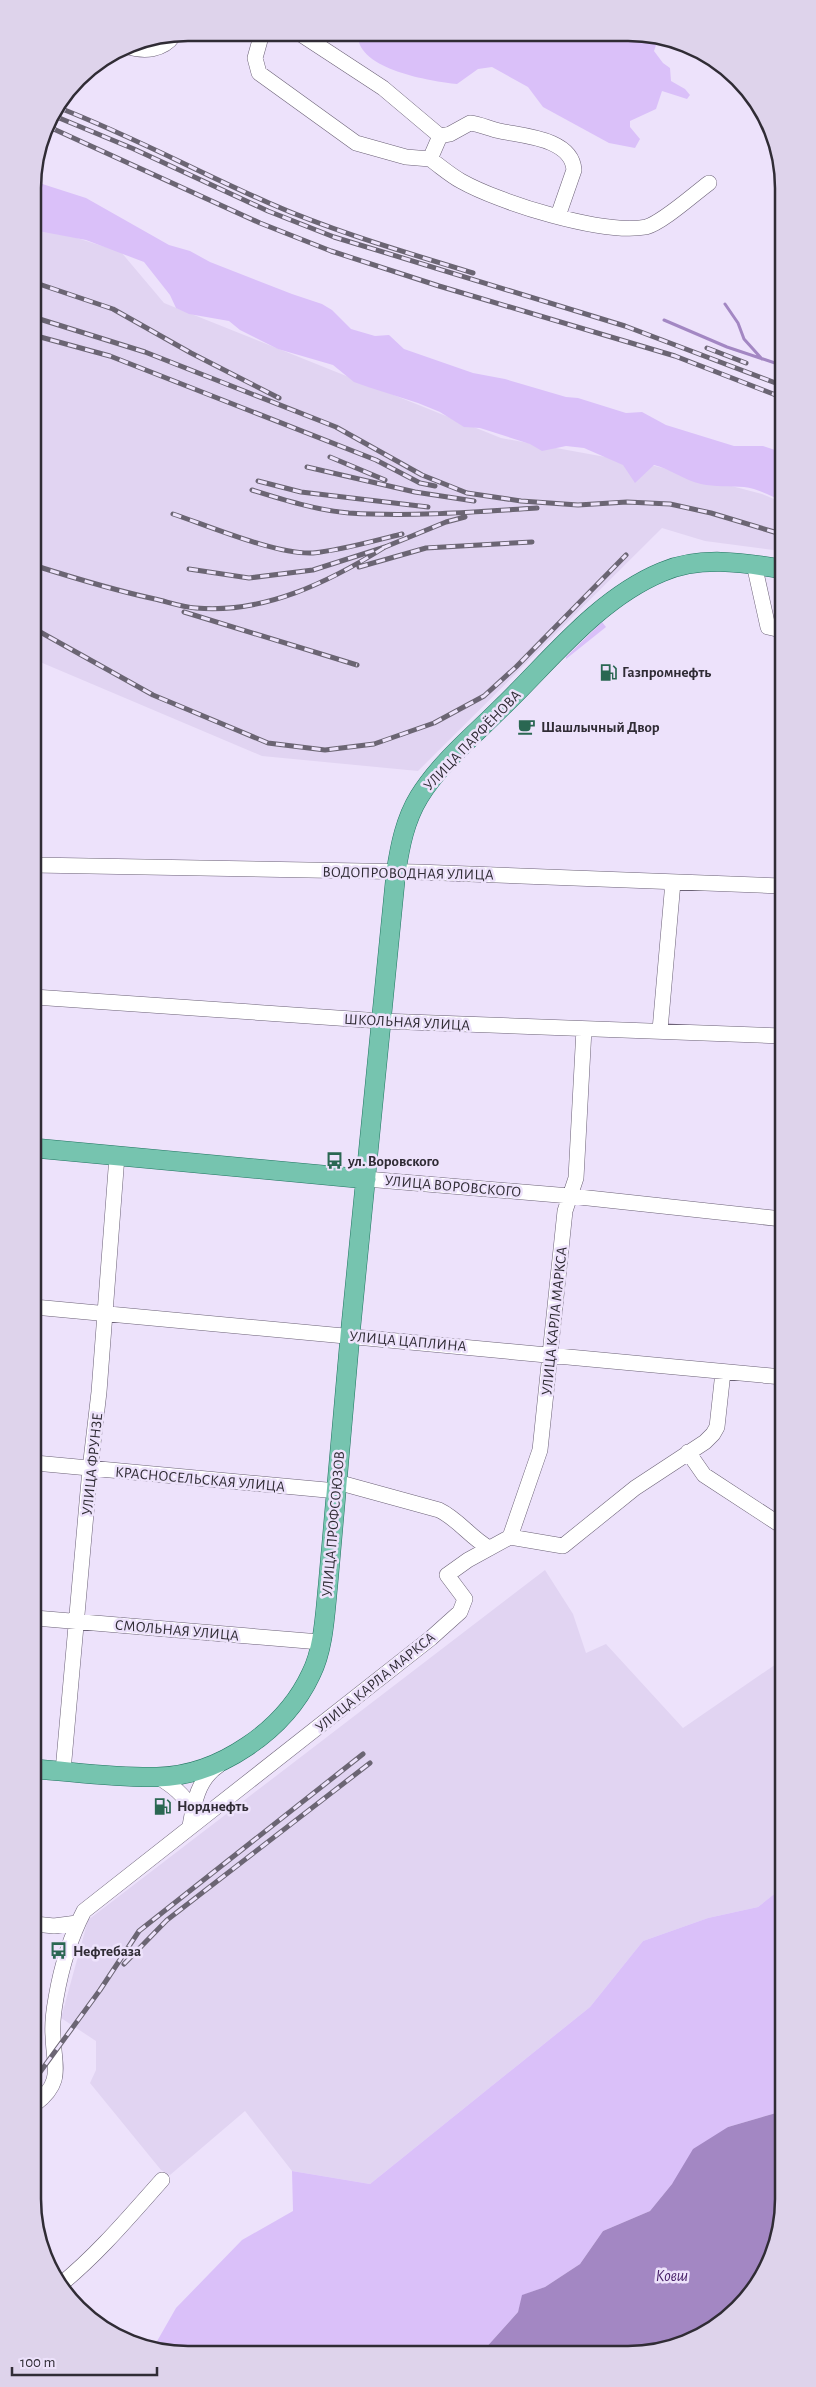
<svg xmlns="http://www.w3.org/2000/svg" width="816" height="2387" font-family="'Alegreya Sans',sans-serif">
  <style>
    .built { fill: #e1d4f2 }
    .green { fill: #dac0f9 }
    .water { fill: #a387c3 }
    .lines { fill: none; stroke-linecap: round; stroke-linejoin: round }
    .stream { stroke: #a387c3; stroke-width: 3 }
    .minor-casing { stroke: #6b6176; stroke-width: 16 }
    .major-casing { stroke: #227561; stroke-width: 20 }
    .minor { stroke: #fff; stroke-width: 15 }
    .major { stroke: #76c4af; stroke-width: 19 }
    .rail-casing { stroke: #6b6573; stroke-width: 5 }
    .rail { stroke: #ede2fb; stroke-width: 3; stroke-dasharray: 9; stroke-linecap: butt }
    .labels { text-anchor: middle; stroke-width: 5; stroke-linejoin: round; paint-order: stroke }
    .poi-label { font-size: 15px; font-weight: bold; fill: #302c35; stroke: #ede2fb; text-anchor: start }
    .street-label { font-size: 15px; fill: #302c35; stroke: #ede2fb }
    .water-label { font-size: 16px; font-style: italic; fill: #49226a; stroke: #ede2fb }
    .rim { fill: none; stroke: #302c35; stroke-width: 2.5 }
  </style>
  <rect width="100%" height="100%" fill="#ede2fb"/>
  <!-- built -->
  <path class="built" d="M33 224 121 252 164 303 501 438 655 466 762 494 781 502V551L705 541 662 528 418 771 262 756 33 659Z
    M545 1570 573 1614 586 1653 606 1644 683 1728 782 1660 783 1887 758 1907 708 1918 643 1941 590 2007 370 2184 292 2171 245 2111 170 2175 161 2170 90 2083 96 2070V2041L61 2018 88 1920Z"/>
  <!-- green -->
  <path class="green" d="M358 34 659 36 654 51 663 63 670 68 671 81 685 89 690 95 687 99 662 91 656 109 630 121V127L640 139 635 148 609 143 543 107 528 87 492 67 478 69 457 84C430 81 356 69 358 34Z
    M33 181 86 198 169 245 190 251 210 262 292 294 322 304 332 310 351 329 375 336 389 335 404 349 473 373 505 379 566 397 578 398 626 413 642 412 666 425 734 446H763L781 452V500C770 496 756 488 744 487 730 486 715 487 701 484 684 480 670 469 654 465L635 483 623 465 584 448 566 446 542 451 530 444 480 428 464 427 440 412 418 403 368 387 354 382 333 365 278 349 240 330 229 321 189 314 176 308 170 295 144 262 86 240 33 230Z
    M602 622 606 627 566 659V657Z
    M783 1887V2111L728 2127 672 2184 650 2211 603 2231 580 2264 545 2287 523 2295 518 2312 483 2351 158 2352 150 2349 156 2343 176 2308 242 2240 293 2211 292 2171 370 2184 590 2007 643 1941 708 1918 758 1907Z"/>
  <!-- water -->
  <path class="water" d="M783 2111V2209L772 2258 745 2301 706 2334 659 2351H483L518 2312 522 2295 545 2287 580 2264 603 2231 650 2211 672 2184 693 2149 728 2127Z"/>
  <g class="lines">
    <!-- stream -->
    <path class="stream" d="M725 304 738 323 744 339 762 359
      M664 320 727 347 781 365"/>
    <defs>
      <path id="minor" d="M262 33 255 58 259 73 356 143 406 157 430 159
        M299 33 383 88 440 136 430 159C440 166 450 175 461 181 500 203 603 235 646 227 662 223 694 194 709 183
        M126 46C143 52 163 51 174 35
        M87 70 96 64
        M440 136 450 134 470 123C480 124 490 129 500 131 522 136 572 138 574 170L558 216
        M754 564 768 627 781 630
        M34 865 417 872 781 886
        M34 997 381 1021 782 1036
        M660 1030 673 882
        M366 1179 570 1196 782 1219
        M34 1307 782 1377
        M688 1452 704 1475 782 1526
        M35 1463 337 1491
        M337 1482 439 1510C458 1519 470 1537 489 1548
        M510 1537 563 1546 635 1488 705 1442 713 1434 717 1427 723 1372
        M35 1618 320 1642
        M63 1771 90 1469 99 1392 117 1156
        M158 1777C173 1786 183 1794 193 1810
        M190 1826C194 1802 198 1779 219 1765
        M35 1924 54 1926 77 1923
        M35 2104C64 2082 54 2067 53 2036 52 2024 54 2009 56 1998 61 1969 71 1936 84 1911L431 1638 460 1612 465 1599 447 1575 468 1560 510 1537 540 1450 565 1211 576 1178 584 1029
        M60 2285C98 2254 129 2217 162 2180"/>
      <path id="major" d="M34 1148 366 1179
        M35 1769C75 1772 116 1778 157 1777 219 1776 285 1730 311 1674 324 1648 325 1613 328 1585L350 1336 396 872C400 846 405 820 419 797 440 763 473 736 501 708 550 661 597 599 662 572 699 556 742 562 781 569"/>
    </defs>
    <!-- minor casing -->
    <use href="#minor" class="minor-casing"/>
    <!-- major casing -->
    <use href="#major" class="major-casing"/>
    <!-- minor -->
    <use href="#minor" class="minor"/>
    <!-- major -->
    <use href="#major" class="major"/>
    <defs>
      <path id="rail" d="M57 107C130 135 198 172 269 203 335 232 405 252 473 273
        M52 115 134 149 268 211 334 237 625 326 781 385
        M47 126 260 223 331 251 439 286 675 356 781 397
        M33 282 113 309 191 353 279 398
        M33 317 145 352 336 427 422 475 467 493 521 501 578 505 627 502 670 504 711 513 781 534
        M33 335 110 356 376 460 420 483 435 486
        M707 348 746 363
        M330 457 385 480
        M307 467 415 492 474 501
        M258 481 301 492 428 507
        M252 490C284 500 316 510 349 513 411 517 474 512 537 508
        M173 514C209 526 277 555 313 553 343 550 373 541 402 534
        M33 565C74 578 113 590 155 599 168 602 182 607 196 608 264 614 329 582 385 547
        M359 567 426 548 532 542
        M189 569 249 578 313 570 385 547 446 522 465 517
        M184 612 357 665
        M33 628 153 695 268 743 325 750 374 744 434 723 484 696 516 667 626 555
        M124 1964 167 1920 370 1763
        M35 2079 100 1990 139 1931 363 1754"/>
    </defs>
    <!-- rail casing -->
    <use href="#rail" class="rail-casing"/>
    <!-- rail -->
    <use href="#rail" class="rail"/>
  </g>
  <!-- icons -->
  <defs>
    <symbol id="fuel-bare" viewBox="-9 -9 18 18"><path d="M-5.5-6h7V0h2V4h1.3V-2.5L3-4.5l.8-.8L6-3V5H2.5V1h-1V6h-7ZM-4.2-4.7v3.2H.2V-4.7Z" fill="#2a6752" stroke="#ede2fb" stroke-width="2.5" paint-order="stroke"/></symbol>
    <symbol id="cafe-bare" viewBox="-9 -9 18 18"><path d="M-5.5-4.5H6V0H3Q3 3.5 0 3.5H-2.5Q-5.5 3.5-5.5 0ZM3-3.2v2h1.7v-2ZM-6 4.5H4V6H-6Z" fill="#2a6752" stroke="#ede2fb" stroke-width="2.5" paint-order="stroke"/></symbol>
    <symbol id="bus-bare" viewBox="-9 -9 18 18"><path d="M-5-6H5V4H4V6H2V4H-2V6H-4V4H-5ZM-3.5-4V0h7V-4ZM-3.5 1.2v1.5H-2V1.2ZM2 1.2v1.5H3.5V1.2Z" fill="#2a6752" stroke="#ede2fb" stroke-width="2.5" paint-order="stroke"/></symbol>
  </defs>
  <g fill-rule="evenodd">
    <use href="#fuel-bare" x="596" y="660" width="25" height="25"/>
    <use href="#cafe-bare" x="514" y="714" width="25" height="25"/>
    <use href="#bus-bare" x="322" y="1148" width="25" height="25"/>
    <use href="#fuel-bare" x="150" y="1794" width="25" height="25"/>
    <use href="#bus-bare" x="46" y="1938" width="25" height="25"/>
  </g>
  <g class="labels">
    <!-- poi labels -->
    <g class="poi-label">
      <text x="622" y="677">Газпромнефть</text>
      <text x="541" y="732">Шашлычный Двор</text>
      <text x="348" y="1166">ул. Воровского</text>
      <text x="177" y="1811">Норднефть</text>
      <text x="73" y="1956">Нефтебаза</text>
    </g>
    <!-- street labels -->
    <g class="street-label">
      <text transform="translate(472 740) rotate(-46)" y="5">УЛИЦА ПАРФЁНОВА</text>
      <text transform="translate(408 873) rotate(1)" y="5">ВОДОПРОВОДНАЯ УЛИЦА</text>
      <text transform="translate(407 1022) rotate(3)" y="5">ШКОЛЬНАЯ УЛИЦА</text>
      <text transform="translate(453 1186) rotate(5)" y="5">УЛИЦА ВОРОВСКОГО</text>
      <text transform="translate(554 1321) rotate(-84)" y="5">УЛИЦА КАРЛА МАРКСА</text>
      <text transform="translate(408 1341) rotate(5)" y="5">УЛИЦА ЦАПЛИНА</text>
      <text transform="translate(92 1464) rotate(-84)" y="5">УЛИЦА ФРУНЗЕ</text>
      <text transform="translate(200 1479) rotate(5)" y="5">КРАСНОСЕЛЬСКАЯ УЛИЦА</text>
      <text transform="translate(333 1524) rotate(-85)" y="5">УЛИЦА ПРОФСОЮЗОВ</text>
      <text transform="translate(177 1630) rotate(5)" y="5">СМОЛЬНАЯ УЛИЦА</text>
      <text transform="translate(375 1682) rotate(-39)" y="5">УЛИЦА КАРЛА МАРКСА</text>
    </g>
    <!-- water labels -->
    <g class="water-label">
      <text x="672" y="2281">Ковш</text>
    </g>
  </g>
  <!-- crop -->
  <path d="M0 0H816V2387H0ZM188 41H628A147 147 0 0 1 775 188V2199A147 147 0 0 1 628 2346H188A147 147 0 0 1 41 2199V188A147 147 0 0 1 188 41Z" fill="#ded3eb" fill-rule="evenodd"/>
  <path class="rim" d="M188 41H628A147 147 0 0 1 775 188V2199A147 147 0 0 1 628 2346H188A147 147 0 0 1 41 2199V188A147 147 0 0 1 188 41Z"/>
  <!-- scale -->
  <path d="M12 2367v8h145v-8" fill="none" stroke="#302c35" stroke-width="2.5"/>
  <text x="20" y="2367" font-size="15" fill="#302c35" stroke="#ede2fb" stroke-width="4" paint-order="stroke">100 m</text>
</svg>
